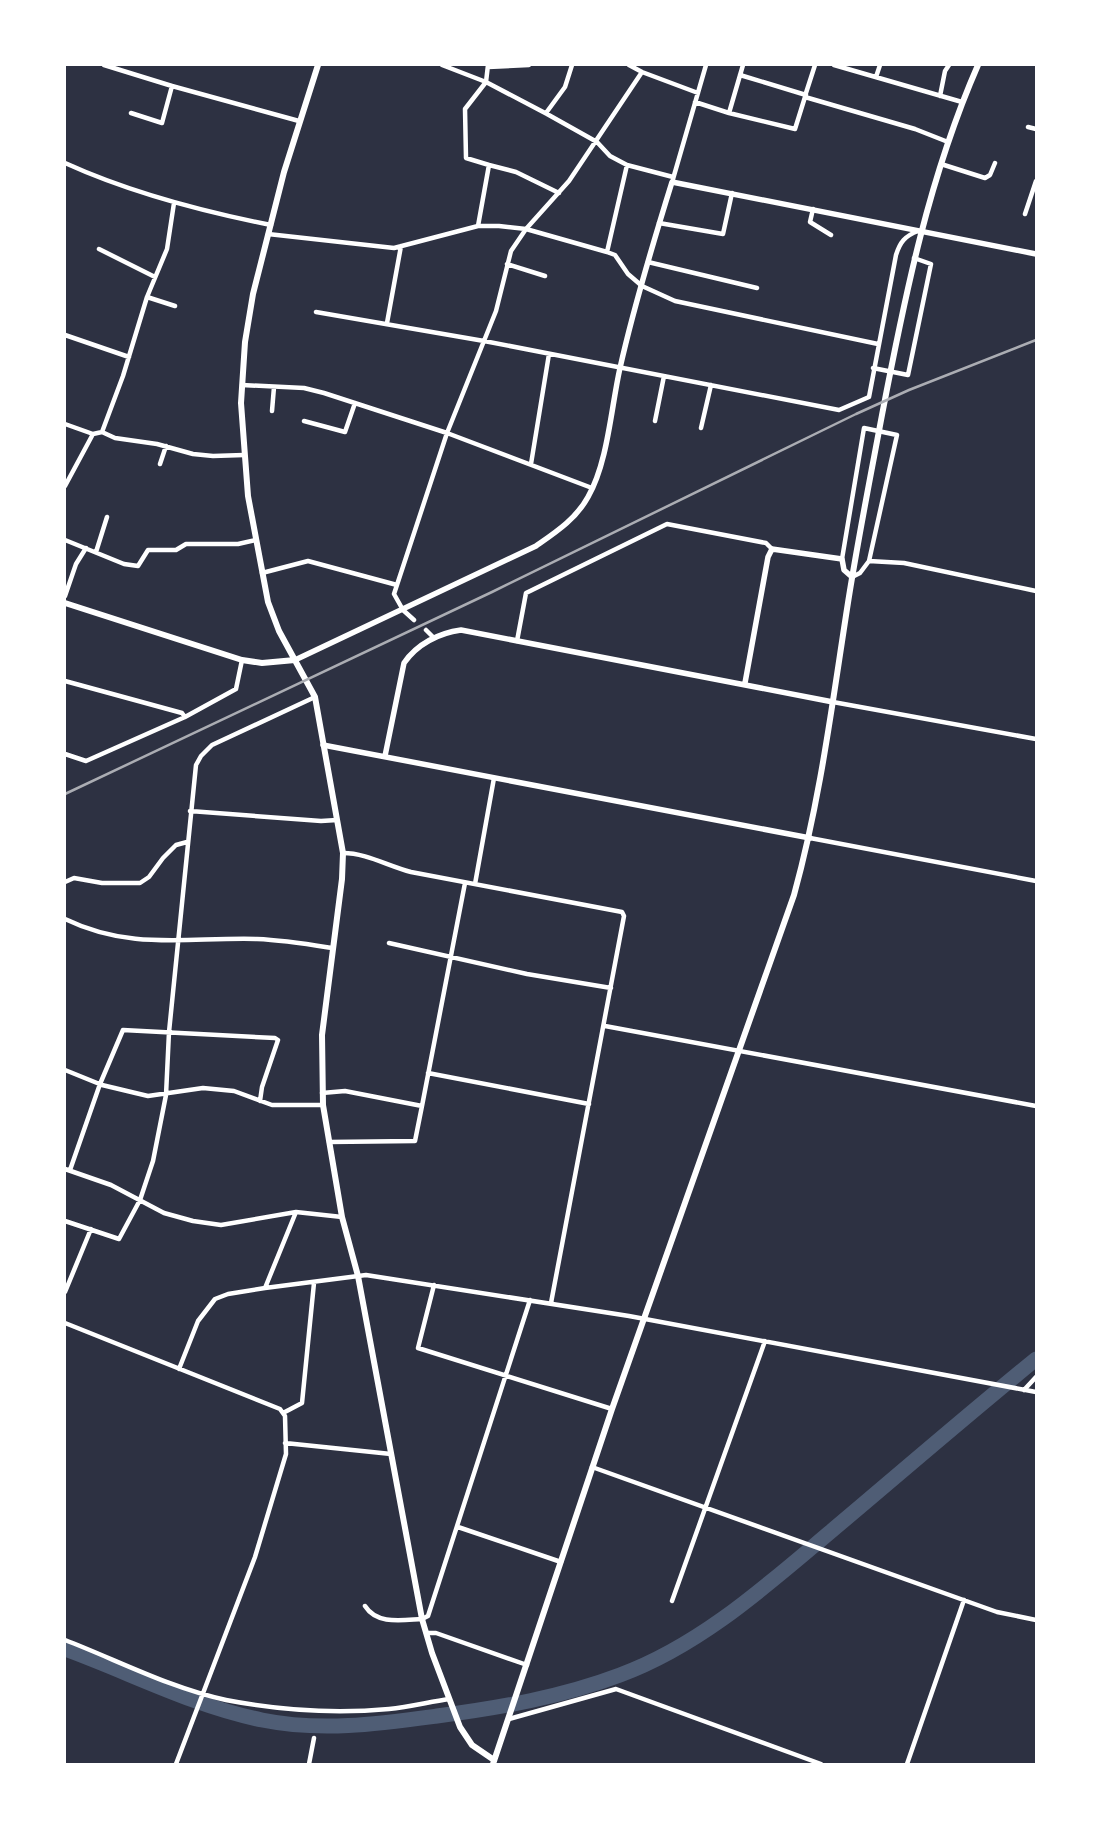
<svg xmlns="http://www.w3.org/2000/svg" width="1101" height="1829" font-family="'DejaVu Sans',sans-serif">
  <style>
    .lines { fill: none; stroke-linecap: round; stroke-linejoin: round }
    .river { stroke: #4f5d75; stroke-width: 15 }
    .minor { stroke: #fff; stroke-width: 4.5 }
    .tertiary { stroke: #fff; stroke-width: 5.5 }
    .secondary { stroke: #fff; stroke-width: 6 }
    .rail { stroke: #abadb3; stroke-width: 2.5 }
  </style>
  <rect width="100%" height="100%" fill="#2d3142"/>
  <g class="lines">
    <!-- river -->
    <path class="river" d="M65 1649C131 1673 193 1706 262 1720 321 1732 378 1724 437 1716 499 1708 562 1697 620 1675 699 1646 765 1587 829 1533 898 1475 966 1416 1036 1359"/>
    <!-- minor -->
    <path class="minor" d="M104 65 172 86
      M442 65 486 82 547 114 597 142 610 156 627 165 673 177
      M629 65 642 72 698 93
      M834 65 962 102
      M488 67 529 65
      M740 75 806 95
      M876 77 880 65
      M805 96 815 65
      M940 96 945 71 949 65
      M695 102 729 113 743 65
      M131 113 162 123 172 86 299 121
      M546 113 565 87 572 65
      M729 113 795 129 805 97 915 129 948 142
      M1028 127 1036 129
      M65 163C131 193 200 211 271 225
      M941 164 985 178 990 175 995 163
      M489 165 516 172 559 193
      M673 179 706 65
      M813 209 810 222 831 235
      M1025 214 1036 181
      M659 223 723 234 732 193
      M478 226 489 165 466 158 465 109 486 82 488 65
      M268 234 394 248 478 226H499L526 229 607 252 627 165
      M99 249 155 277
      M607 252 615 255 628 274 642 286 675 301 878 344
      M648 262 757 288
      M507 264 545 276
      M147 297 175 306
      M316 312 484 341 839 410 869 397 896 255C900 242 905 236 918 231
      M387 323 401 246
      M65 335 129 357
      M873 368 908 375 931 264 914 258
      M242 385 304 388 324 393 447 433 592 488
      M272 411 274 387
      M304 421 345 432 355 403
      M655 421 664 376
      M65 424 93 434
      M701 428 711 385
      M102 432 123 376 147 297 167 249 174 203
      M160 464 166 446
      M531 464 549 354
      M65 486 93 434 102 432 115 438 157 444 193 454 213 456 244 455
      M65 540 124 564 138 566 148 550H176L186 544H238L256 540
      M96 552 107 517
      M842 559 864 428 897 435 869 561 860 573 852 577
      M869 561 904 563 1036 591
      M262 573 308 561 397 585
      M65 596 76 564 86 548
      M414 620 403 610 394 594 447 433 496 311 511 251 526 229 569 181 642 72
      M426 630 434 638
      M517 641 526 593 667 524 766 543 772 549
      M65 681 182 713 185 717
      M833 702 1036 739
      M65 754 86 761 185 717 236 689 242 660
      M190 811 321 821 337 820
      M810 838 1036 881
      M343 853C366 853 388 866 411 872L622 912 624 916 551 1303
      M65 882 74 878 102 883H140L149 877 163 858 176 845 187 842
      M475 884 494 778
      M65 919C131 951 188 937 257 939 283 940 307 944 332 948
      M389 943 527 974 611 988
      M605 1026 1036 1106
      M65 1070 102 1085 148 1096 203 1088 234 1091 272 1105H323
      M428 1073 589 1104
      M322 1093 345 1091 422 1106 465 883
      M329 1142 415 1141 422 1106
      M65 1169 111 1185 164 1213 193 1221 221 1225 296 1212 342 1217
      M70 1170 100 1084 123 1030 275 1038 278 1040 262 1087 260 1101
      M65 1221 119 1239 140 1200 153 1161 166 1095 169 1032 196 765 201 756 212 745 315 697
      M434 1285 418 1348 612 1409
      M265 1288 296 1212
      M65 1292 91 1229
      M65 1323 280 1409 285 1416 286 1454 255 1557 176 1764
      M179 1369 198 1321 215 1299 228 1294 265 1288 366 1275 629 1316 1036 1392
      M1024 1390 1036 1377
      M283 1413 302 1403 314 1283
      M285 1443 391 1454
      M592 1467 997 1612 1036 1620
      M458 1527 561 1562
      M672 1601 765 1341
      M365 1606C377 1625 402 1620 422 1619L428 1616 530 1300
      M426 1633H436L527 1665
      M65 1640C117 1660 170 1688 226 1700 278 1710 335 1714 389 1709 409 1707 429 1702 449 1699
      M509 1719 616 1689 821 1764
      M309 1764 314 1738
      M907 1764 964 1600"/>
    <!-- tertiary -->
    <path class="tertiary" d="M295 660 536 546C556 532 576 519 588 497 608 462 611 408 620 368 634 306 653 243 672 182L1036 254
      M745 683 768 557 772 549 842 559 844 570 852 577
      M323 745 810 838
      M385 756 404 663C417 644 439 633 461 630L833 702"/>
    <!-- secondary -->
    <path class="secondary" d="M318 65 284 172 253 294 245 342 241 403 248 496 268 602 279 631 315 697 343 853 342 879 322 1035 323 1105 342 1217 358 1276 422 1619 432 1653 460 1727 472 1745 494 1760
      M65 603 242 660 262 663 295 660
      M493 1764 612 1409 794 895C820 801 832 705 847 609 857 544 870 479 882 415 905 295 929 177 978 65"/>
    <!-- rail -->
    <path class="rail" d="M65 794 492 592 856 414 909 390 1036 340"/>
  </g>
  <!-- border -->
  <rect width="1101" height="1829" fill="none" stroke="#ffffff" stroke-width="132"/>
</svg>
